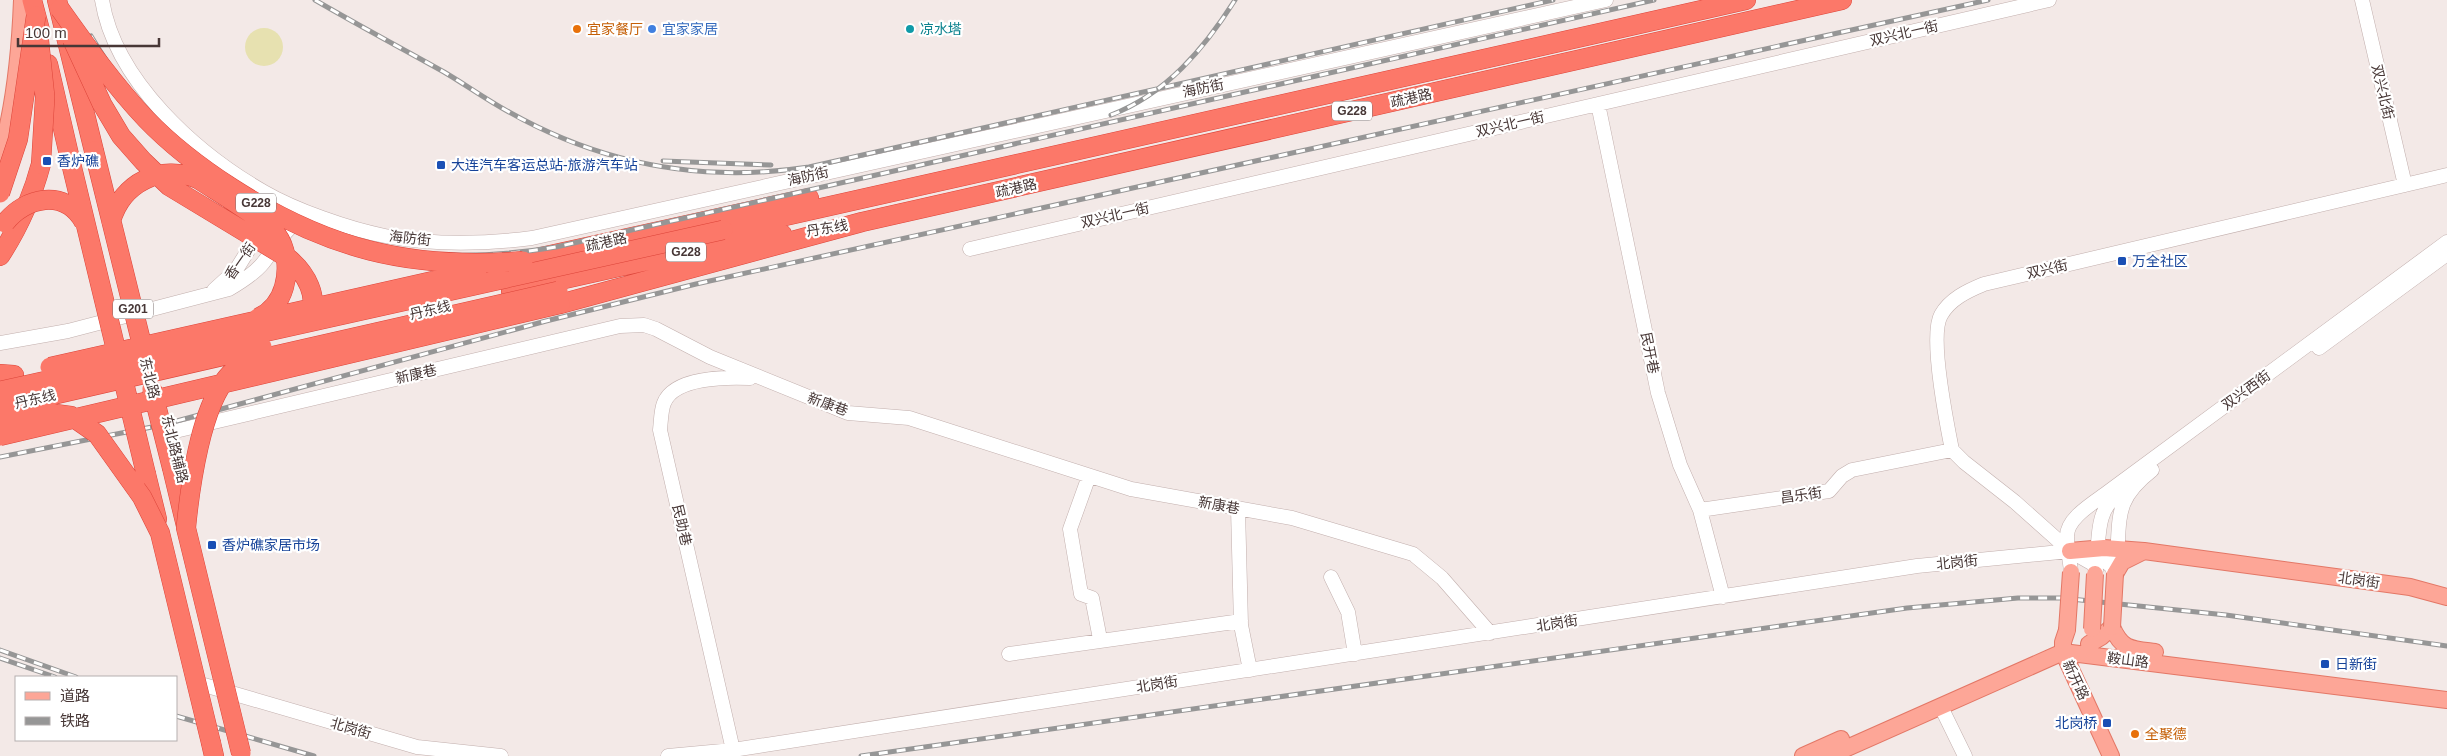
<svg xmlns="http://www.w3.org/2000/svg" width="2447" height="756" font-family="Arial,'Noto Sans SC',sans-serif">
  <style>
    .green { fill: #e7e1b0 }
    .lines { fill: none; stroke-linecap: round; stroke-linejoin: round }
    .minor-casing { stroke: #c2afad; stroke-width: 15 }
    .major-casing { stroke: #e37766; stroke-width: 18 }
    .highway-casing { stroke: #dc4439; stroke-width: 20 }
    .minor { stroke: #fff; stroke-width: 14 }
    .major { stroke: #fda697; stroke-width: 16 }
    .highway { stroke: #fc7869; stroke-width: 19 }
    .rail-casing { stroke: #969696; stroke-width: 5 }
    .rail { stroke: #fff; stroke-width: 3; stroke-dasharray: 9; stroke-linecap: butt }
    .major-bridge-casing { stroke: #e37766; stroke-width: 18; stroke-linecap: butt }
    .highway-bridge-casing { stroke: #dc4439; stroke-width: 20; stroke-linecap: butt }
    .major-bridge { stroke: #fda697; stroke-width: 16 }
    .highway-bridge { stroke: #fc7869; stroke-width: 19 }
    .food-dot { fill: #e8710a; stroke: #fff; stroke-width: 2 }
    .shop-dot { fill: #3f7fe0; stroke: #fff; stroke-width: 2 }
    .culture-dot { fill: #0f9aa8; stroke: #fff; stroke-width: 2 }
    .transit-dot { fill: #1a4fb4; stroke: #fff; stroke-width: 2 }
    .labels { text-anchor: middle; stroke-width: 4.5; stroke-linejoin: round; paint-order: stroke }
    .shield { fill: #fff; stroke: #7e7372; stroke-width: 1 }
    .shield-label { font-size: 12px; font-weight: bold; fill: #473736 }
    .food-label { font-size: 14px; fill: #c56008; stroke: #fff; text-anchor: start }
    .shop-label { font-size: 14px; fill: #366cbe; stroke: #fff; text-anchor: start }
    .culture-label { font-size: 14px; fill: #0d838f; stroke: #fff; text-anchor: start }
    .street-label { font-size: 14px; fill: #473736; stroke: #fff }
    .transit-label { font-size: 14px; fill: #164399; stroke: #fff; text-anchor: start }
  </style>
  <rect width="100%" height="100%" fill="#f3e9e7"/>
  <!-- green -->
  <path class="green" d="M245 47a19 19 0 1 1 38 0a19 19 0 1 1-38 0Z"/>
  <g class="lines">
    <defs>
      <path id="minor" d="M102 0C115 81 196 153 264 192 295 210 349 229 385 236 432 245 485 244 532 238L1606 0
        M2362 0 2405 185
        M1598 104 1658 393 1680 465 1700 510 1723 597
        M970 249 2049 0
        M214 290 236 270 260 231
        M0 343 68 331 229 289C241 282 254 274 263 263 276 247 284 229 302 219
        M2319 348 2447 254
        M171 432 620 326 644 325 656 329 710 357 848 413 909 418 1131 489 1292 518 1413 554 1442 578 1490 633
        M1089 476 1070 529 1081 594 1092 598 1100 639
        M1238 509 1241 625 1250 670
        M1700 510 1829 491 1842 476 1852 470 1952 450
        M2097 558C2099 534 2097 510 2118 494
        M2117 558C2120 515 2115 499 2152 470
        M2096 570 2093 564 2070 551 2015 502 1964 462 1952 450C1947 425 1929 336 1941 315 1950 299 1967 291 1984 284L2447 175
        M2071 572C2070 560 2067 548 2067 537 2066 518 2095 502 2108 492L2447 242
        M1331 577 1348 612 1355 654
        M1009 654 1241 621
        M204 685 417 747 501 756
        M1941 707 1965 756
        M733 750 660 430C661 421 661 410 664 403 674 377 727 377 750 378
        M668 756 733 750 1917 566 2070 551 2097 555 2111 566 2115 574"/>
      <path id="major" d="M0 157C15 106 20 53 22 0
        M2070 551 2104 548 2144 551 2410 587 2447 597
        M2115 574 2122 562 2144 551
        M2067 630 2063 642V652L2111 756
        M2089 644 2101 637 2112 627C2122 650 2131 649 2155 652
        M1803 756 1841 739
        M1829 756 2063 652 2447 700"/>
      <path id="highway" d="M32 0 40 30
        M57 0 94 151
        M48 64 70 159
        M723 230 1746 0
        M0 256C19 227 32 198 41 164
        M523 261 809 198
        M511 291 726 243 782 234
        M560 304 862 222 1842 0
        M0 374 14 375
        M172 468 186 526
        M146 474 157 519
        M211 743 214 756"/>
    </defs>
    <!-- minor casing -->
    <use href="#minor" class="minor-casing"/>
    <!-- major casing -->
    <use href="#major" class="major-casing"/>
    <!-- highway casing -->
    <use href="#highway" class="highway-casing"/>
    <!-- minor -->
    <use href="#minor" class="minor"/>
    <!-- major -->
    <use href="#major" class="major"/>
    <!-- highway -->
    <use href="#highway" class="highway"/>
    <defs>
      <path id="rail" d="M315 0C358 25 401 48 444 72 466 85 487 100 509 112 603 165 703 183 809 167L1553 0
        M91 36C132 104 183 167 253 208 272 219 292 225 313 232 393 258 473 261 556 247L1654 0
        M1111 115C1166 94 1204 49 1235 0
        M663 161 771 165
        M0 457 162 425 546 321 696 284 1988 0
        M0 650 76 677
        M0 658 55 677
        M176 716 314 756
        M861 756 1907 608 2018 598H2061L2226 615 2447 646"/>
    </defs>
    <!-- rail casing -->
    <use href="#rail" class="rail-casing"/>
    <!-- rail -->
    <use href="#rail" class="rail"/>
    <defs>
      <path id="major-bridge" d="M2112 627 2115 574
        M2092 629 2095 574
        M2067 630 2071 572"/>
      <path id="highway-bridge" d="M60 9C87 47 114 85 146 119 172 146 201 168 232 188 327 249 410 270 523 261
        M72 39 102 104 121 136 143 161 169 186 288 258C306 273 320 297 309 320
        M39 40 45 97 41 164
        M94 151 145 357
        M70 159 146 474
        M0 193 18 139 36 16
        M111 221C122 183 161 163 198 179 216 191 266 220 277 235 287 249 289 270 284 287 280 301 271 312 258 318
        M5 223C25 197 65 188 84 222
        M50 367 477 271
        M152 389 172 468
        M0 391 723 230
        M5 406 262 347
        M0 419 41 412 71 416 97 434 142 497 160 533 211 743
        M0 436 560 304
        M241 753 186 528C190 487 201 404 230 374 239 365 252 362 264 358L558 291"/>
    </defs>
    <!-- major-bridge casing -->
    <use href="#major-bridge" class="major-bridge-casing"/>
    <!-- highway-bridge casing -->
    <use href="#highway-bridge" class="highway-bridge-casing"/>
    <!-- major-bridge -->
    <use href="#major-bridge" class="major-bridge"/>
    <!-- highway-bridge -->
    <use href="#highway-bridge" class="highway-bridge"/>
  </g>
  <!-- markers -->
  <g class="food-dot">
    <circle cx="577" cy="29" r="5"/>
    <circle cx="2135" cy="734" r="5"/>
  </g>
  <circle class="shop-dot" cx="652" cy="29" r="5"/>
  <circle class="culture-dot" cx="910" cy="29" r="5"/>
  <g class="transit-dot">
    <rect x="42" y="156" width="10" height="10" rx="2.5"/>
    <rect x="436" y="160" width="10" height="10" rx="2.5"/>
    <rect x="2117" y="256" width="10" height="10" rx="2.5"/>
    <rect x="207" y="540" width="10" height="10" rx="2.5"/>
    <rect x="2320" y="659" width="10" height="10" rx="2.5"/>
    <rect x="2102" y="718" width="10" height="10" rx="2.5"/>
  </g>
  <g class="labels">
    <!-- shield labels -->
    <g class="shield">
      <rect x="1332" y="101.5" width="40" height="19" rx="4"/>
      <rect x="236" y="193.5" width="40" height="19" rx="4"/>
      <rect x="666" y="242.5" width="40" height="19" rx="4"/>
      <rect x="113" y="299.5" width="40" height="19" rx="4"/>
    </g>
    <g class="shield-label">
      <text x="1352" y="115">G228</text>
      <text x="256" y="207">G228</text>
      <text x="686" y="256">G228</text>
      <text x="133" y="313">G201</text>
    </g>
    <!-- food labels -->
    <g class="food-label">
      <text x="587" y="34">宜家餐厅</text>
      <text x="2145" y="739">全聚德</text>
    </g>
    <!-- shop labels -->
    <g class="shop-label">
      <text x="662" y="34">宜家家居</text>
    </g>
    <!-- culture labels -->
    <g class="culture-label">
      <text x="920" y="34">凉水塔</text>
    </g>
    <!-- street labels -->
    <g class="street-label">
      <text transform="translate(1904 33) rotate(-13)" y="5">双兴北一街</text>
      <text transform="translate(1203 88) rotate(-12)" y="5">海防街</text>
      <text transform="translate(2383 92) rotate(77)" y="5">双兴北街</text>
      <text transform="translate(1411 98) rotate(-13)" y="5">疏港路</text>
      <text transform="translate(1510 124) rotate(-13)" y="5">双兴北一街</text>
      <text transform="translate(808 176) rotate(-13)" y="5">海防街</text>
      <text transform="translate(1016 188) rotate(-13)" y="5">疏港路</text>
      <text transform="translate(1115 215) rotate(-13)" y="5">双兴北一街</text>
      <text transform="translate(827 228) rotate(-9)" y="5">丹东线</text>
      <text transform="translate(410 238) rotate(6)" y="5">海防街</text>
      <text transform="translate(606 242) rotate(-13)" y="5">疏港路</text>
      <text transform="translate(240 261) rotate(-55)" y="5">香一街</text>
      <text transform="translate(2047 269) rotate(-13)" y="5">双兴街</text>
      <text transform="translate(430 310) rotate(-13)" y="5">丹东线</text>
      <text transform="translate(1650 353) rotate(79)" y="5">民开巷</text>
      <text transform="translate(416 374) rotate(-13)" y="5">新康巷</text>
      <text transform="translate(150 378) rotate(76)" y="5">东北路</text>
      <text transform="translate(2246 390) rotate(-36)" y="5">双兴西街</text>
      <text transform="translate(35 399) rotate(-13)" y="5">丹东线</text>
      <text transform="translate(828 404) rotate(20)" y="5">新康巷</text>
      <text transform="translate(175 449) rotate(76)" y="5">东北路辅路</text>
      <text transform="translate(1801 495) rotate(-8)" y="5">昌乐街</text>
      <text transform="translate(1219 505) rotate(10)" y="5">新康巷</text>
      <text transform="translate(682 525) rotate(77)" y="5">民助巷</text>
      <text transform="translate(1957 562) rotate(-6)" y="5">北岗街</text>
      <text transform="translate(2359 580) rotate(8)" y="5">北岗街</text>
      <text transform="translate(1557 623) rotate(-9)" y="5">北岗街</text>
      <text transform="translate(2128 660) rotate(7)" y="5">鞍山路</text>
      <text transform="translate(2076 680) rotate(65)" y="5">新开路</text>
      <text transform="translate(1157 684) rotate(-9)" y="5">北岗街</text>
      <text transform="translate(351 728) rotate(16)" y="5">北岗街</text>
    </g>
    <!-- transit labels -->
    <g class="transit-label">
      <text x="57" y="166">香炉礁</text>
      <text x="451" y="170">大连汽车客运总站-旅游汽车站</text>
      <text x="2132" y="266">万全社区</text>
      <text x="222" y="550">香炉礁家居市场</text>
      <text x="2335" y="669">日新街</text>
      <text x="2097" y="728" text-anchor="end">北岗桥</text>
    </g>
  </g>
  <!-- legend -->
  <rect x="15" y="676" width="162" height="65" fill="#ffffff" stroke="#b5afaf"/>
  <rect x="25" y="692" width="25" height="8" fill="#fda697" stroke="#b5afaf"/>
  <text x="60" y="701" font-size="15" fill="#473736">道路</text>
  <rect x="25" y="717" width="25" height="8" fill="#969696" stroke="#b5afaf"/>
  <text x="60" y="726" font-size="15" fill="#473736">铁路</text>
  <!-- scale -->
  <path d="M18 38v8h141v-8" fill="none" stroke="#473736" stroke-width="2.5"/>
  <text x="25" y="38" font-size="15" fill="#473736" stroke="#ffffff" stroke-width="4" paint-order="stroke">100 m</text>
</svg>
